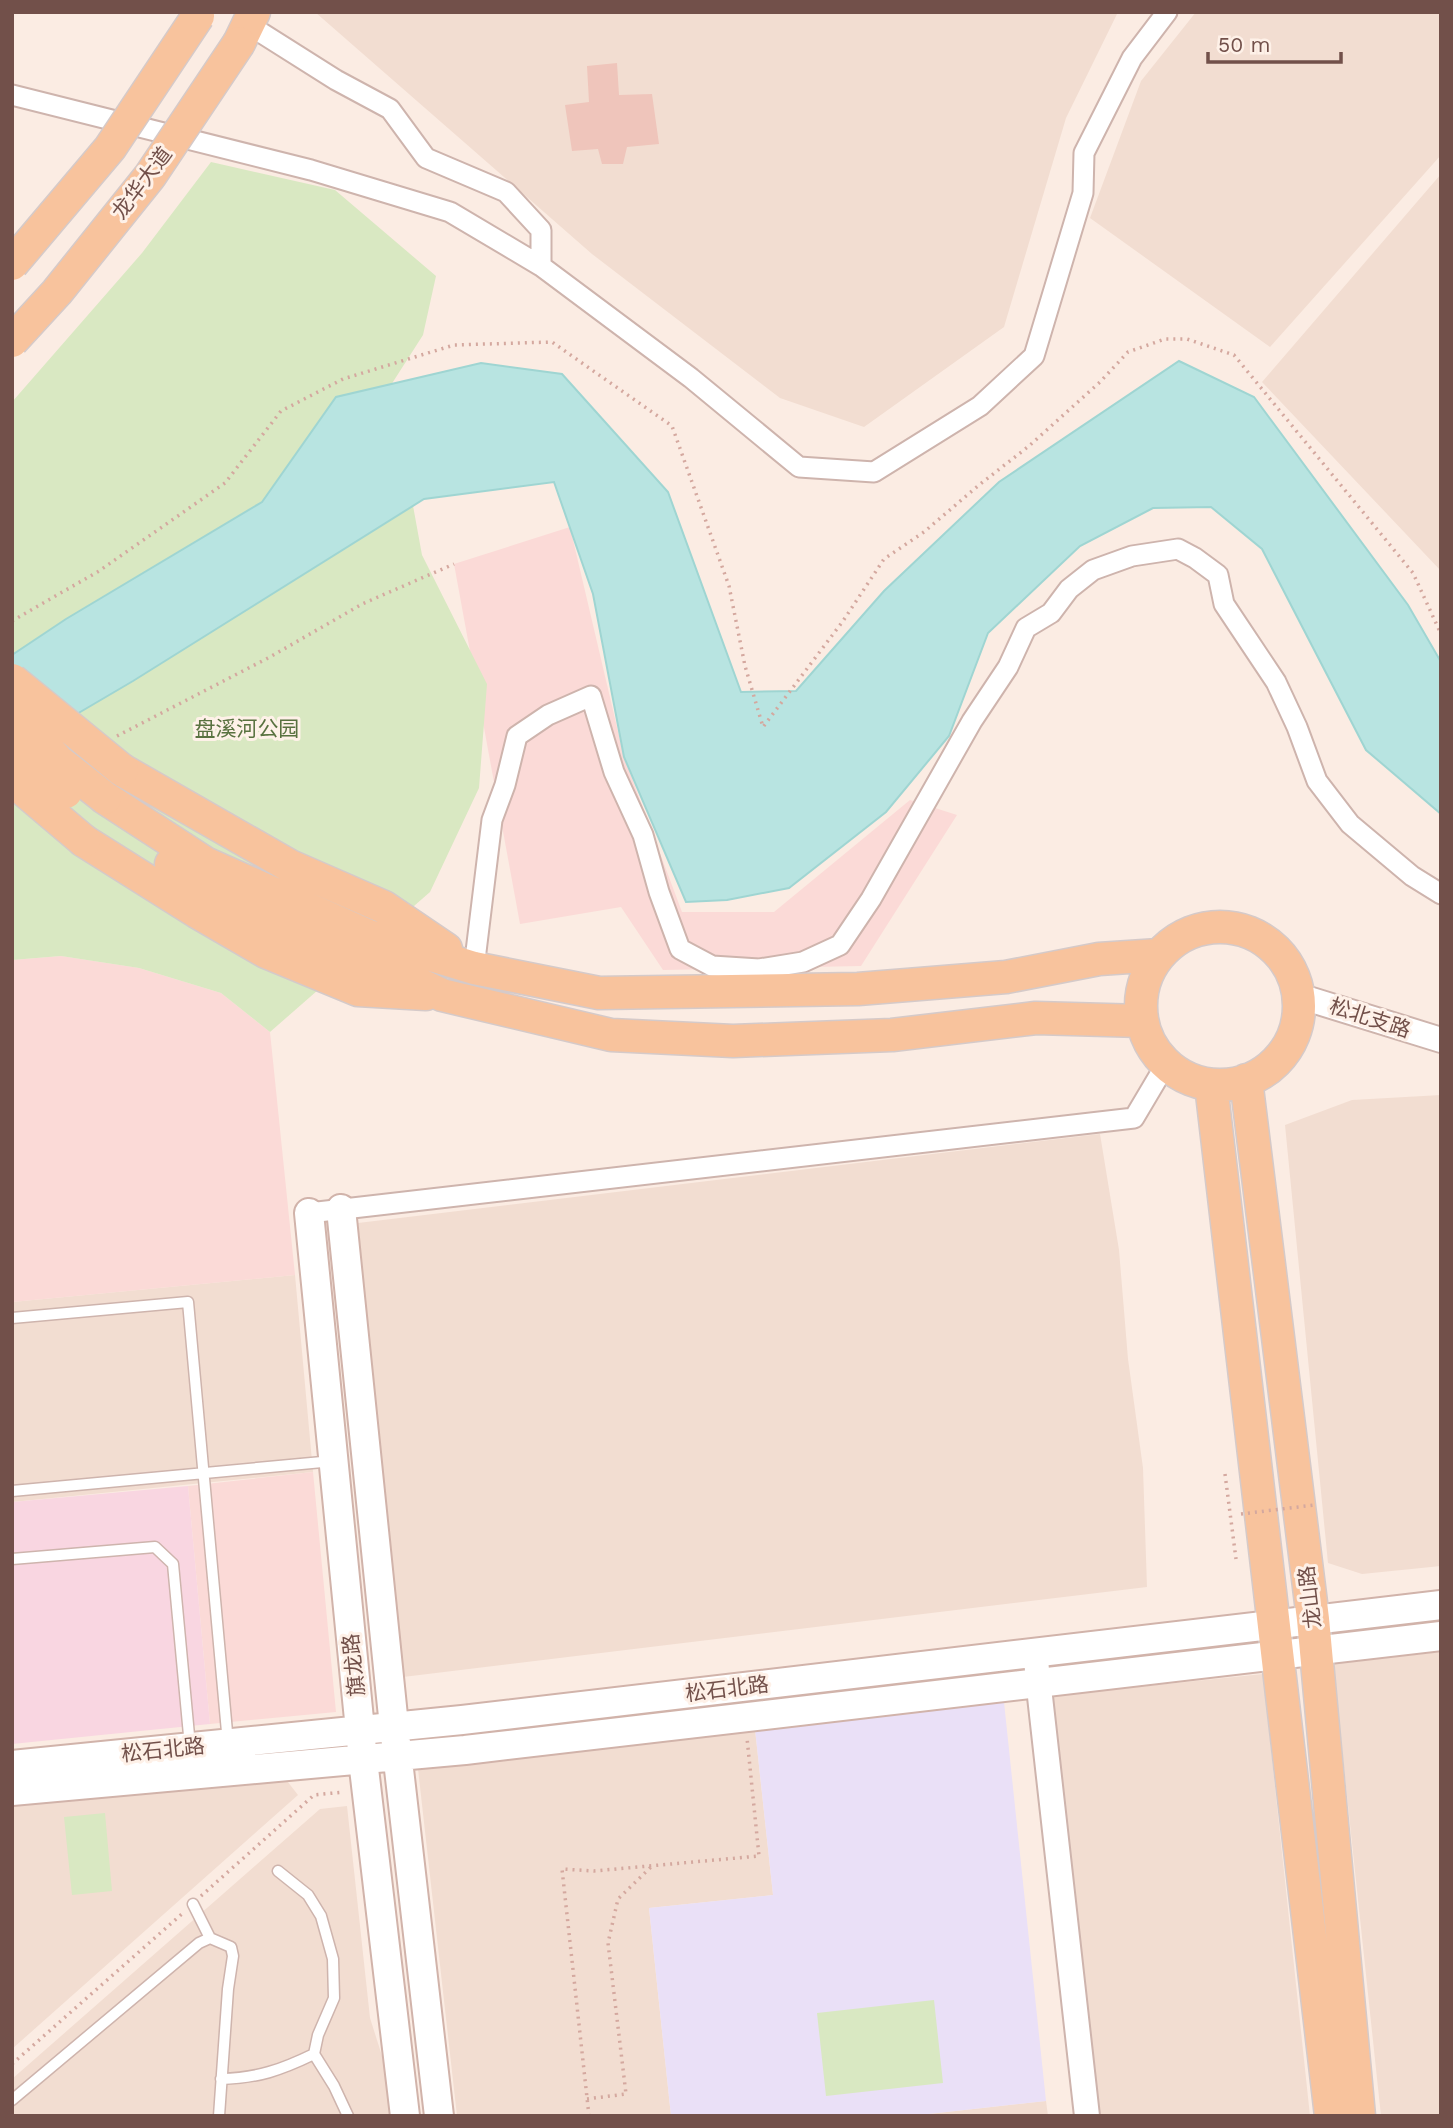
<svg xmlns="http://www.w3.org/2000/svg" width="1453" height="2128" font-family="'Work Sans','Noto Sans SC',sans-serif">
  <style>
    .residential { fill: #f2ddd1 }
    .commercial { fill: #fbdad7 }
    .education { fill: #eae0f7 }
    .medical { fill: #f9d6e1 }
    .green { fill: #d9e8c2 }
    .water { fill: #b8e4e1; stroke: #9fd5d2; stroke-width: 2 }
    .building { fill: #efc5bb }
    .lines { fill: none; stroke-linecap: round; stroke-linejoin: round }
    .service-casing { stroke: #ceb4ad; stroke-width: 13 }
    .minor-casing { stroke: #ceb4ad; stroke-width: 23 }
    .tertiary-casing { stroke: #ceb4ad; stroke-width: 28 }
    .secondary-casing { stroke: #d1b3aa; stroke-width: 32 }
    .primary-casing { stroke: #d5cac9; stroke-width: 35 }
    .path { stroke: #d4a89f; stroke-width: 3.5; stroke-dasharray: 2 5; stroke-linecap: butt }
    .service { stroke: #fff; stroke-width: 10 }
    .minor { stroke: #fff; stroke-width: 19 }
    .tertiary { stroke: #fff; stroke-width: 24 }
    .secondary { stroke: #fff; stroke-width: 28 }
    .primary { stroke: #f8c39d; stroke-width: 32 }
    .primary-bridge-casing { stroke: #d5cac9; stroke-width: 35; stroke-linecap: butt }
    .path-bridge { stroke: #d4a89f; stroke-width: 3.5; stroke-dasharray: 2 5; stroke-linecap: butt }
    .primary-bridge { stroke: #f8c39d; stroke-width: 32 }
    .labels { text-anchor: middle; stroke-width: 6; stroke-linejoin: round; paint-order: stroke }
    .street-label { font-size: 21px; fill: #72504a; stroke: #fef1e8 }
    .park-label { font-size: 21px; fill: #597240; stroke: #fef1e8 }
  </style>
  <rect width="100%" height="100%" fill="#fbece3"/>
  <!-- residential -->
  <path class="residential" d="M315 12H1118L1066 118 1004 327 864 427 780 398 592 254Z
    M1196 12H1441V155L1270 347 1090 218 1141 81Z
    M1441 174V571L1262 382Z
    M1441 1095V1566L1362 1574 1328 1563 1285 1125 1352 1100Z
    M1100 1134 1119 1250 1128 1359 1143 1468 1147 1587 403 1677 358 1223Z
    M295 1275 313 1472 12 1502V1302Z
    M1441 1652V2116H1381L1333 1664Z
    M1263 1674 1310 2116H1096L1051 1696Z
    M755 1729 773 1895 649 1908 671 2116H457L418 1769Z
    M284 1777 298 1795 12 2049V1803Z
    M347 1806 370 2018 396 2100 397 2116H12V2079L320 1809Z
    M1046 2101 1048 2116H911Z"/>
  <!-- commercial -->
  <path class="commercial" d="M570 527 624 757 682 912H774L910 800 957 815 861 966 663 970 621 907 520 924 454 564Z
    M61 956 139 968 221 993 270 1032 295 1275 12 1302V960Z
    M313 1472 336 1712 210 1724 188 1486Z"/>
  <!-- education -->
  <path class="education" d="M1004 1702 1046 2101 911 2116H671L649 1908 773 1895 755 1729Z"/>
  <!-- medical -->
  <path class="medical" d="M188 1486 210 1724 12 1744V1502Z"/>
  <!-- green -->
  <path class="green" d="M211 162 335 190 436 276 423 335 391 385 422 555 487 684 479 788 430 892 270 1032 221 993 139 968 61 956 12 960V402L142 253Z
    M105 1813 112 1891 72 1895 64 1817Z
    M934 2000 943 2083 826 2096 817 2013Z"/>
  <!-- water -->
  <path class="water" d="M1179 361 1254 397 1408 605 1441 662V814L1366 750 1262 549 1211 507 1153 508 1080 546 988 633 949 736 886 812 789 888 727 900 686 902 624 757 593 594 554 482 424 499 133 681 12 752V655L66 619 262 502 336 397 481 363 562 374 668 492 741 692 796 691 884 591 999 482Z"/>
  <!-- building -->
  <path class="building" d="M617 63 619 95 652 94 659 144 627 147 623 164H602L598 149 572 151 565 105 589 102 587 66Z"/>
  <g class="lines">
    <defs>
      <path id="service" d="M12 1318 188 1302 228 1743
        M12 1491 333 1461
        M12 1559 155 1547 173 1564 190 1746
        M278 1871 308 1895 321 1916 333 1959 334 1998 318 2035 314 2054 334 2086 348 2116
        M193 1904 210 1938
        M221 2079C258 2078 281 2070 314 2054
        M12 2100 199 1943 210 1938 231 1947 233 1956 228 1989 219 2116"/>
      <path id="minor" d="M249 25 336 80 390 109 426 158 506 192 541 230V266
        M12 95 311 170 450 212 541 266 691 378 799 467 874 472 980 406 1034 356 1083 193 1084 153 1132 58 1167 12
        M474 968 492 820 505 785 517 736 548 715 591 696 614 772 643 835 659 892 680 949 712 966 759 969 803 962 840 945 871 899 972 721 1008 667 1026 628 1051 613 1069 589 1093 570 1132 556 1178 549 1195 558 1218 575 1224 604 1276 682 1297 727 1317 781 1350 824 1412 876 1441 894
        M309 1213 1134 1118 1166 1064"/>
      <path id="tertiary" d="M1299 996 1441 1040
        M1035 1652 1087 2116"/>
      <path id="secondary" d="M341 1209 394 1726 439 2116
        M309 1213 363 1760 405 2116
        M12 1765 462 1720 1441 1605
        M12 1791 465 1750 1441 1636"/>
      <path id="primary" d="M239 43 254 12
        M122 770 290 866 384 907 446 949
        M105 798 205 863 369 936 474 968 599 993 858 989 1006 977 1099 959 1159 955
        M84 841 197 912 266 952 358 990 426 994
        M171 864 217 895 288 934 370 961 442 995 611 1035 733 1041 892 1035 1036 1018 1142 1021
        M1141 1006a79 79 0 1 1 158 0a79 79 0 1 1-158 0Z
        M1246 1080 1313 1619 1359 2116
        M1211 1085 1331 2116"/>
    </defs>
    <!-- service casing -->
    <use href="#service" class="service-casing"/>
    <!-- minor casing -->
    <use href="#minor" class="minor-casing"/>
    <!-- tertiary casing -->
    <use href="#tertiary" class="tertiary-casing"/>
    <!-- secondary casing -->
    <use href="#secondary" class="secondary-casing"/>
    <!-- primary casing -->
    <use href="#primary" class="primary-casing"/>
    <!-- path -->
    <path class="path" d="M12 621 99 571 225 483 281 411 343 379 454 345 552 342 672 426 729 586 745 666 763 727 843 621 884 559 924 532 979 485 1029 446 1100 382 1128 352 1165 339H1187L1234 355 1413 573 1441 634
      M117 736 270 657 362 604 454 564
      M1225 1474 1236 1559
      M201 1896 314 1795 344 1792
      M12 2064 183 1913
      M587 2099 626 2094 608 1943 618 1899 652 1866
      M589 2116 562 1869 594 1871 759 1856 747 1738"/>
    <!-- service -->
    <use href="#service" class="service"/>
    <!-- minor -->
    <use href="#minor" class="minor"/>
    <!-- tertiary -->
    <use href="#tertiary" class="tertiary"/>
    <!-- secondary -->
    <use href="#secondary" class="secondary"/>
    <!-- primary -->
    <use href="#primary" class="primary"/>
    <defs>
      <path id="primary-bridge" d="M12 264 110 148 198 16
        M12 341 57 292 150 176 239 43
        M12 680 122 770
        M12 710 58 761 105 798
        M12 744 38 772 66 792
        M12 780 84 841"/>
    </defs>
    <!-- primary-bridge casing -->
    <use href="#primary-bridge" class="primary-bridge-casing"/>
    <!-- path-bridge -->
    <path class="path-bridge" d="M1241 1514 1314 1505"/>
    <!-- primary-bridge -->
    <use href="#primary-bridge" class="primary-bridge"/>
  </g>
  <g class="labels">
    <!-- street labels -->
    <g class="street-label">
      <text transform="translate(142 183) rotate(-53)" y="7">龙华大道</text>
      <text transform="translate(1370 1018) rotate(18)" y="7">松北支路</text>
      <text transform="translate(1310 1597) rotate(-97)" y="7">龙山路</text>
      <text transform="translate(354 1665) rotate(-96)" y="7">旗龙路</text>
      <text transform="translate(727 1689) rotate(-7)" y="7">松石北路</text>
      <text transform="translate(163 1750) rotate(-6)" y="7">松石北路</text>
    </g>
    <!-- park labels -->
    <g class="park-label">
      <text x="247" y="736">盘溪河公园</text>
    </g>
  </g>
  <!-- border -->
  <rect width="1453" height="2128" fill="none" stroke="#72504a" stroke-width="28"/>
  <!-- scale -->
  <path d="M1208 52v10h133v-10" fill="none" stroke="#72504a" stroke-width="3.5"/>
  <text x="1218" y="52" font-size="21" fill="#72504a" stroke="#fef1e8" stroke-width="5" paint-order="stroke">50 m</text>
</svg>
